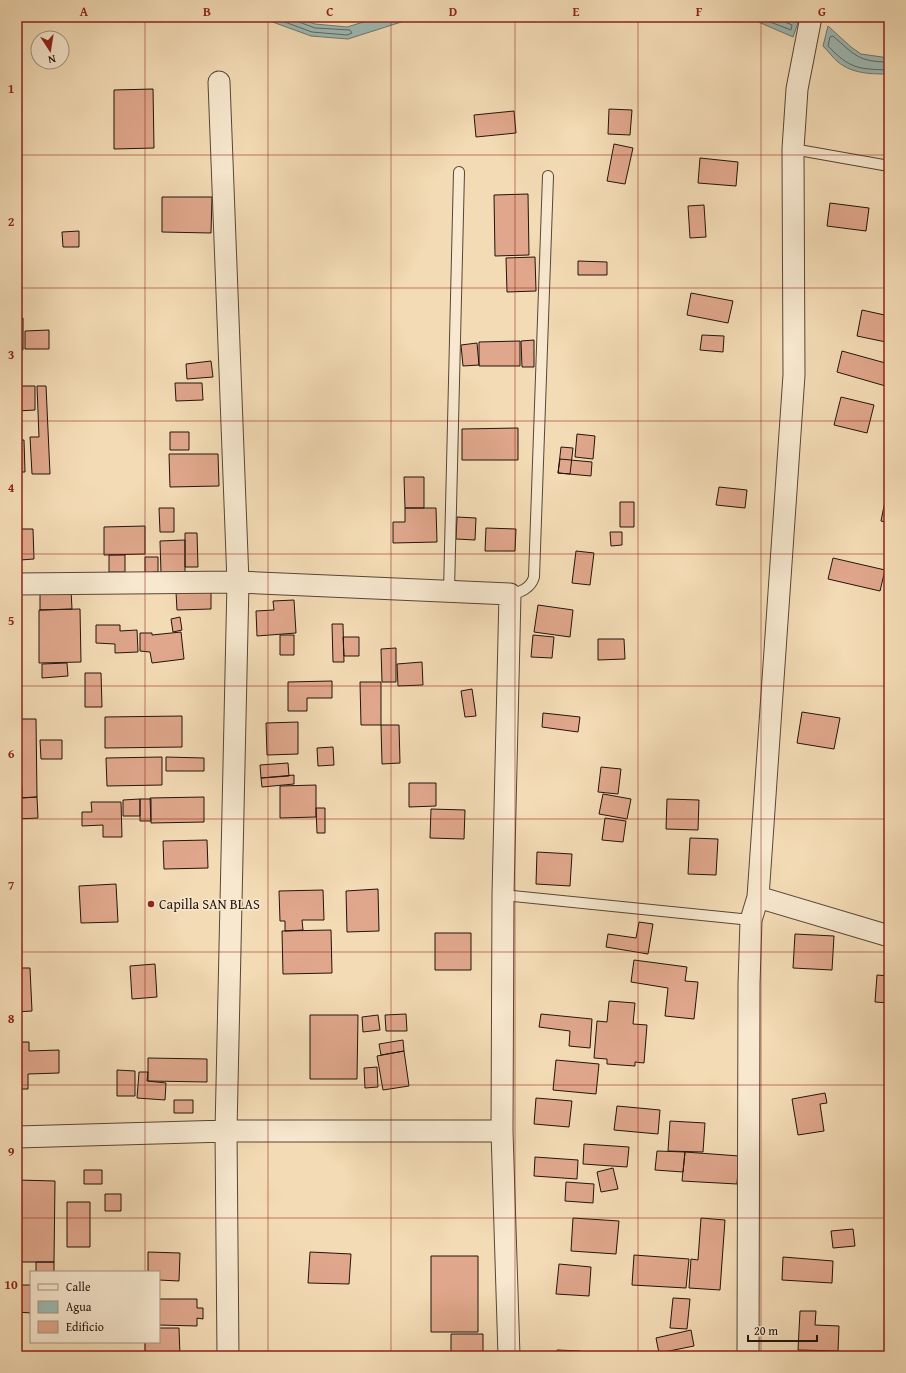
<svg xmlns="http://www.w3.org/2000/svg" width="906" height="1373" font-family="'Gentium Book Plus',serif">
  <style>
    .water { fill: #9db9b4; stroke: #6d7770 }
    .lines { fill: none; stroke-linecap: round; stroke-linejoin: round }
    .shore { stroke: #60665f; stroke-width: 1 }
    .building { fill: #e0a78c; stroke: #24140a }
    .lane-casing { stroke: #584635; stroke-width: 12 }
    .street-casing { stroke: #584635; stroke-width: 23 }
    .lane { stroke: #f7e8cf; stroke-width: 10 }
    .street { stroke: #f7e8cf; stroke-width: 21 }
    .grid { fill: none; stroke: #8f2418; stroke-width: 1; stroke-opacity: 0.55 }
    .poi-dot { fill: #8f2418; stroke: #f7e8cf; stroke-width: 1.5 }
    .labels { text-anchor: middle; stroke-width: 3; stroke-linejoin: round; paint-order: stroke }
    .poi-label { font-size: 14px; fill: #24140a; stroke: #f7e8cf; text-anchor: start }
    .neatline { fill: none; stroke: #8f2418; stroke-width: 1.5 }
    .grid-label { font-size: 13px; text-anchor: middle; font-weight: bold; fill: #8f2418 }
  </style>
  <rect width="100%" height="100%" fill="#f3dbb5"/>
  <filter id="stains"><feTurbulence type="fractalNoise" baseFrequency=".005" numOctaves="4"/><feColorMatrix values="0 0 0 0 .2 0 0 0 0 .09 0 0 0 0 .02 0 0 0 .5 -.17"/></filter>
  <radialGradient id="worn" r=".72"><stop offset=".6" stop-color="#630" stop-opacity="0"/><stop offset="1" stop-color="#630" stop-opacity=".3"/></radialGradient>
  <!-- water -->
  <path class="water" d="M259 17H296L315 24 347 27 380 17H417L348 39 311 36Z
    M747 17H783L798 23 793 37Z
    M828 26 851 47 861 54 889 58V74C871 74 853 74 838 62 833 58 828 51 823 46Z"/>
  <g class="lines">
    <!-- shore -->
    <path class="shore" d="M271 17 312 32 347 35 352 33 350 30 315 28 299 22 297 17
      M757 17 791 30 792 25 785 22 783 17
      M889 62C858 62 855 55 833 36L830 37 828 46C850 69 858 69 889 70"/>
  </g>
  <!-- building -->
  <path class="building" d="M153 89 154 148 114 149V90Z
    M609 109 632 110 630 135 608 134Z
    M514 111 516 133 476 137 474 115Z
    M614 144 633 148 625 184 607 181Z
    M700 158 738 162 736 186 698 183Z
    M528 194 529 255 495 256 494 195Z
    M162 197H212L211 233 162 232Z
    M830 203 869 208 866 231 827 226Z
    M704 205 706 237 690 238 688 206Z
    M79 231V247H63L62 232Z
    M535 257 536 291 507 292 506 258Z
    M578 261 607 262V275H578Z
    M691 293 733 301 728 323 687 315Z
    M862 310 889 316V326L886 342 857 336Z
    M17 318H23V350H17Z
    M49 330V349H25V331Z
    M702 335 724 336 723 352 700 350Z
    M534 340V367H522L521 341Z
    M520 341V366H479V342Z
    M477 343 479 365 463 366 461 345Z
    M842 351 889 364V387L837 372Z
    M211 361 213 377 187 379 186 364Z
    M175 383H202L203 400 176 401Z
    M17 386H35V410L17 411Z
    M37 386H46L50 474H32L30 437H39Z
    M841 397 874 405 867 433 834 425Z
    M518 428V460H462V429Z
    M170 432H189V450H170Z
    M577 434 595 436 593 459 575 457Z
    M17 440H24L25 472H17Z
    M561 447 573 448 570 474 558 473Z
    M169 454H218L219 486 170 487Z
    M560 459 592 462 591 476 558 473Z
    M404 477H424V508H405Z
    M719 487 747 490 745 508 716 505Z
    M886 496H889V523L881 521Z
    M620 502H634V527H620Z
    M159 508H174V532H160Z
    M405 508H436L437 542 393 543V522H405Z
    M457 517 476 518 475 540 456 539Z
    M145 526V554L104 555V527Z
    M486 528 516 529 515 551H485Z
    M20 529H33L34 559 20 560Z
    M610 532H622V545L611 546Z
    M185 533H197L198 567H185Z
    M185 540V572L161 573 160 541Z
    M576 551 594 553 590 585 572 583Z
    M109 555H125V572H109Z
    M145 557H158V572L145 573Z
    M833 558 885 570 880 591 828 579Z
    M71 590 72 609 40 610V591Z
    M176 592H211V609L177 610Z
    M294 600 296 633 257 636 256 611 274 610 273 601Z
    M538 605 573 610 570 637 534 632Z
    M80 609 81 662 39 663V610Z
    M180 617 182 630 173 632 171 619Z
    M332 624H343L344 662H333Z
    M96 625H120V631L137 630 138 652 115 653V644L96 643Z
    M181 632 184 659 152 663 150 652 140 651V633H152V635Z
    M280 635H294V655H280Z
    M533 635 554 637 552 658 531 657Z
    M343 637H359V656H344Z
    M598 639H624L625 659 598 660Z
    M396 648V682H382L381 649Z
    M422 662 423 685 398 686 397 664Z
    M67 663 68 676 42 678V664Z
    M85 673H101L102 707H85Z
    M332 681V698H307V711H288V682Z
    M360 682H381V725H361Z
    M472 689 476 716 465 717 461 691Z
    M802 712 840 718 834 749 797 743Z
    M543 713 580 717 578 732 542 727Z
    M182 716V747L105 748V717Z
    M19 719H36L37 797 22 798V788H17V760H20Z
    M298 722V754L267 755 266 723Z
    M381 725H399L400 763 382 764Z
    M40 740H62V759H41Z
    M333 747 334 765 318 766 317 748Z
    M162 757V785L107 786 106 758Z
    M166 757 204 758V771H166Z
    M288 763 289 776 261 778 260 765Z
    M601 767 621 769 618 794 598 792Z
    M294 775V784L262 787 261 778Z
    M409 783H436V806L409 807Z
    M316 785V817L280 818V786Z
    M603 794 631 799 627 819 599 814Z
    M37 797 38 818 17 819V798Z
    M204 797V822L151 823 150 798Z
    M140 799V816H123V800Z
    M140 799H151V821H140Z
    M667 799 699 800 698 830 666 829Z
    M91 802H121L122 837H103V825L82 826V812H92Z
    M316 808H325V833H317Z
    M431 809 465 810 464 839 430 838Z
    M605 818 626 821 623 842 602 840Z
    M690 838 718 839 716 875 688 874Z
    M207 840 208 868 164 869 163 841Z
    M537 852 572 854 570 886 536 884Z
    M116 884 118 922 81 923 79 886Z
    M378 889 379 931 347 932 346 891Z
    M323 890 324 920H302L303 930 285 931V921H280L279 891Z
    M639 922 653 924 648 954 606 947 608 934 636 938Z
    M331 930 332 973 283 974 282 931Z
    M435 933H471V970H435Z
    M795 934 834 936 832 970 793 968Z
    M634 960 687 967 685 981 698 982 694 1019 665 1016 668 988 631 982Z
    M155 964 157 997 132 999 130 966Z
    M17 968H30L32 1011 17 1012Z
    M877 975 889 976V1003L875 1002Z
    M609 1001 635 1003 633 1024 647 1025 644 1063 635 1062V1066L607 1064V1059L594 1058 597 1021 607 1022Z
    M406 1014 407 1031H386L385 1015Z
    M541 1014 592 1019 590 1048 569 1046 570 1031 539 1027Z
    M310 1015H358L357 1079H310Z
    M378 1015 380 1030 363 1032 362 1017Z
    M403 1040 404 1051 381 1055 379 1044Z
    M17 1042H29V1051L59 1050V1073L28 1074V1089H17Z
    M404 1051 409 1086 383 1090 377 1056Z
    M148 1058 207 1059V1082L148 1081Z
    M556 1060 599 1064 596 1094 553 1090Z
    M377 1067 378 1087 365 1088 364 1068Z
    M117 1070 135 1071V1096H117Z
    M139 1072H148L147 1081 166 1083 165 1100 137 1098Z
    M825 1093 827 1103 820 1104 824 1131 798 1135 792 1099Z
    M536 1098 572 1101 569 1127 534 1124Z
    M174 1100H193V1113H174Z
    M617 1106 660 1110 658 1134 614 1130Z
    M670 1121 705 1123 703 1152 668 1151Z
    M584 1144 629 1147 627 1167 583 1164Z
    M657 1151 685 1152 683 1172 655 1170Z
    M685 1152 739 1156 737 1184 682 1181Z
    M535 1157 578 1160 577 1179 534 1176Z
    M613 1168 618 1189 601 1192 597 1172Z
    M84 1170H102V1184H84Z
    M17 1180 55 1181 54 1262H17Z
    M566 1182 594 1184 593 1203 565 1201Z
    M105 1194H121V1211H105Z
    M67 1202H90V1247H67Z
    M573 1218 619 1221 616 1254 571 1251Z
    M701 1218 725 1220 720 1290 689 1288 691 1259 698 1260Z
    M853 1229 855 1246 833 1248 831 1231Z
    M148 1252 180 1253 179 1281 159 1280V1272H148Z
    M310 1252 351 1254 349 1284 308 1283Z
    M634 1255 689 1259 686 1288 632 1285Z
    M431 1256H478V1332H431Z
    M783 1257 833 1261 832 1283 782 1280Z
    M36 1262H54V1272H36Z
    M559 1264 591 1267 589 1296 556 1294Z
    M17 1285H31V1313L17 1312Z
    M673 1298 690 1299 687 1329 670 1328Z
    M159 1299H197V1308H203V1319L197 1318V1326L159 1325Z
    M800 1311H816L815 1325 839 1326 838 1351 798 1350Z
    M159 1328H179L180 1356H145V1342H159Z
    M691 1330 694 1346 659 1353 656 1338Z
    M451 1334H483V1356H451Z
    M557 1350 580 1351V1356H556Z"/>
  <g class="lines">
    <defs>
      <path id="lane" d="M793 149 889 166
        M449 591 459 172
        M510 594C520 593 531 588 534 577L548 176
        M503 895 751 920"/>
      <path id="street" d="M219 82 238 582 226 1131 228 1356
        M17 584 238 582 510 594 503 895 502 1131 509 1356
        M758 897 889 936
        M17 1137 226 1131H502
        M748 1356 749 984 751 920 758 897 794 375 793 149 797 89 811 17"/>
    </defs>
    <!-- lane casing -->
    <use href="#lane" class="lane-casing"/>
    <!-- street casing -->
    <use href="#street" class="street-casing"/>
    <!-- lane -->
    <use href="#lane" class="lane"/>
    <!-- street -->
    <use href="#street" class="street"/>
  </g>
  <!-- grid -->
  <path class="grid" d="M145 17V1272M268 17V1356M391 17V1356M515 17V1356M638 17V1356M761 17V1356M17 155H889M17 288H889M17 421H889M17 554H889M17 686H889M17 819H889M17 952H889M17 1085H889M17 1218H889M145 1342V1356"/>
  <!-- markers -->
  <circle class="poi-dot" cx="151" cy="904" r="4"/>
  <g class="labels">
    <!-- poi labels -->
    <g class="poi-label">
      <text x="159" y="909">Capilla SAN BLAS</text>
    </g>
  </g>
  <!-- margin -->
  <rect width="906" height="1373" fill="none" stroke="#f3dbb5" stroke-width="44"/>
  <!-- legend -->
  <rect x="30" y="1271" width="130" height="72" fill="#f7e8cf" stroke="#a39380"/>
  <rect x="38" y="1284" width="20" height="6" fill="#f7e8cf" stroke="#a39380"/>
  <text x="66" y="1291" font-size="12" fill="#24140a">Calle</text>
  <rect x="38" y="1301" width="20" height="12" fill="#9db9b4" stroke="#a39380"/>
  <text x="66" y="1311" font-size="12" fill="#24140a">Agua</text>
  <rect x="38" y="1321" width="20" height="12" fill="#e0a78c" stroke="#a39380"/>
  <text x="66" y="1331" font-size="12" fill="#24140a">Edificio</text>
  <!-- north arrow -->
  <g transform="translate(50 50) rotate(168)"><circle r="19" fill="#f7e8cf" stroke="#a39380"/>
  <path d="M0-3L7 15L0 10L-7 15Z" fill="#8f2418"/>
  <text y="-6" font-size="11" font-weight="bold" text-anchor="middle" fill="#24140a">N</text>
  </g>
  <!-- scale -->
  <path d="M748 1335v6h69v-6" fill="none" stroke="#24140a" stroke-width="2"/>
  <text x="754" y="1335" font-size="12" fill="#24140a" stroke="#f7e8cf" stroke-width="3" paint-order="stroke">20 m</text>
  <rect x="22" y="22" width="862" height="1329" class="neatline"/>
  <g class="grid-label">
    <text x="84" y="16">A</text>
    <text x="207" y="16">B</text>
    <text x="330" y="16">C</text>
    <text x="453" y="16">D</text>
    <text x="576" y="16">E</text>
    <text x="699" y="16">F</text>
    <text x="822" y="16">G</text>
    <text x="11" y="93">1</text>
    <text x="11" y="226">2</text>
    <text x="11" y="359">3</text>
    <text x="11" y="492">4</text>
    <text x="11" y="625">5</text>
    <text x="11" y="758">6</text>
    <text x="11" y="890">7</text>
    <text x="11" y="1023">8</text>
    <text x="11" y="1156">9</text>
    <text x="11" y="1289">10</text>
  </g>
  <rect width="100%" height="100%" filter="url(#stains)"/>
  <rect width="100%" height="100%" fill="url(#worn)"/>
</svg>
